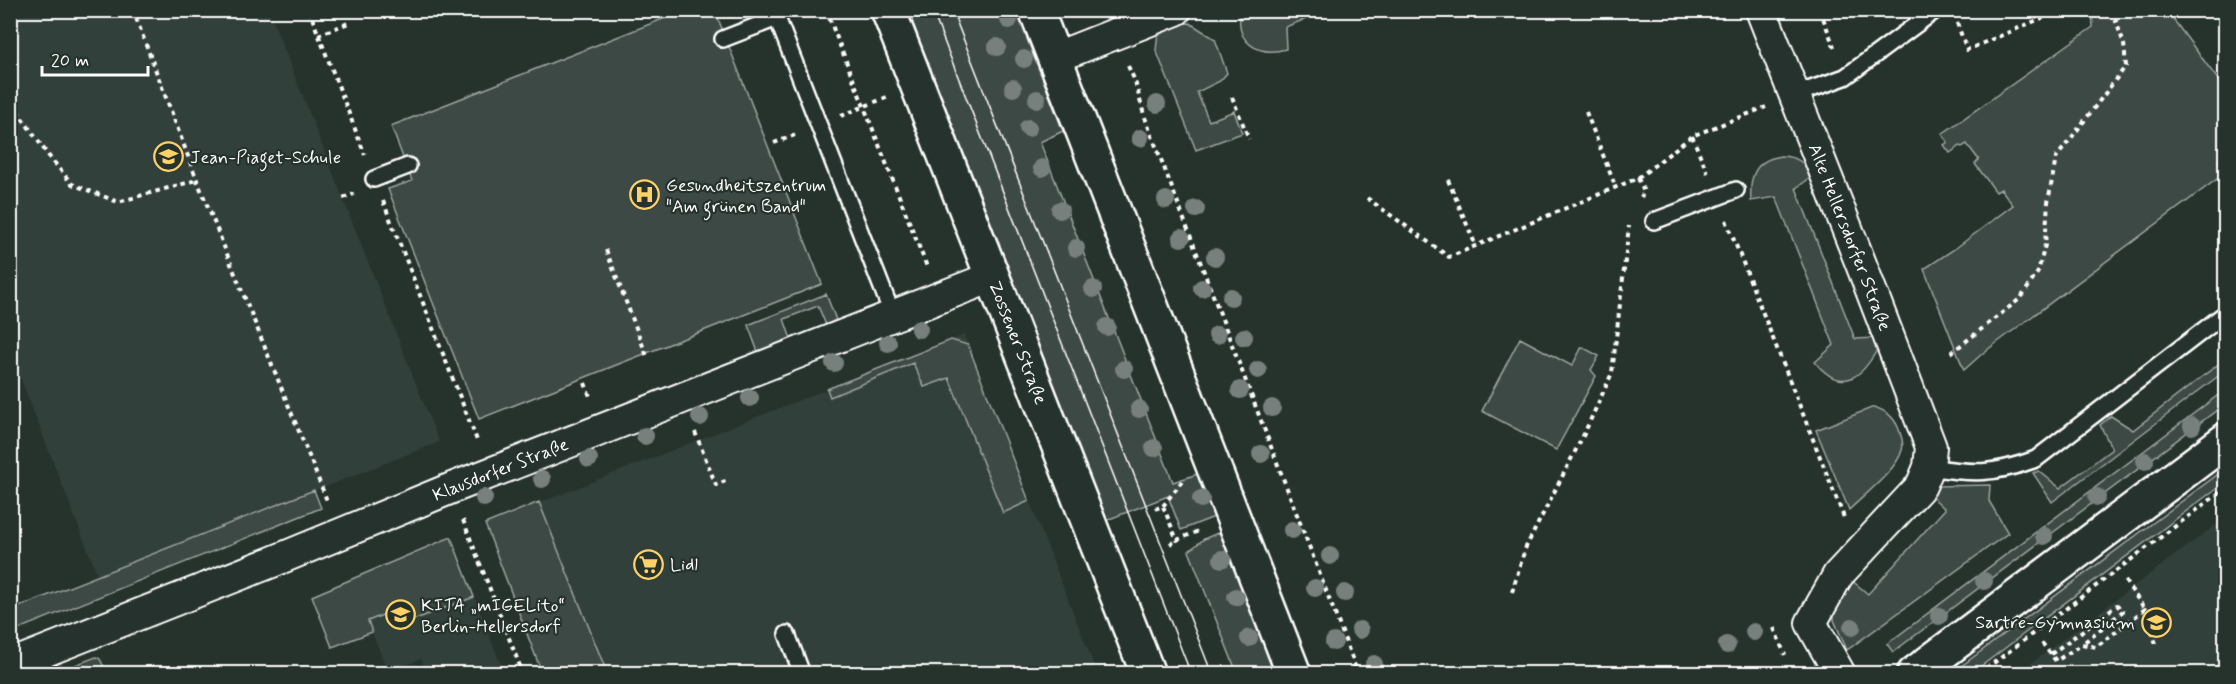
<svg xmlns="http://www.w3.org/2000/svg" width="2236" height="684" font-family="Mynerve,sans-serif">
  <style>
    .built { fill: #333f3a }
    .green { fill: #3e4944; stroke: #9ea4a2; stroke-width: 1.5 }
    .lines { fill: none; stroke-linecap: round; stroke-linejoin: round }
    .service-casing { stroke: #fff; stroke-width: 20 }
    .minor-casing { stroke: #fff; stroke-width: 34 }
    .tertiary-casing { stroke: #fff; stroke-width: 38 }
    .path { stroke: #fff; stroke-width: 4; stroke-dasharray: 4.5 4.5; stroke-linecap: butt }
    .service { stroke: #26332d; stroke-width: 15 }
    .minor { stroke: #26332d; stroke-width: 30 }
    .tertiary { stroke: #26332d; stroke-width: 33 }
    .tram { stroke: #fff; stroke-width: 1.5 }
    .tree { fill: #78807d }
    .labels { text-anchor: middle; stroke-width: 4.5; stroke-linejoin: round; paint-order: stroke }
    .poi-label { font-size: 18px; fill: #fff; stroke: #26332d; text-anchor: start }
    .street-label { font-size: 18px; fill: #fff; stroke: #26332d }
  </style>
  <rect width="100%" height="100%" fill="#26332d"/>
  <filter id="ink" filterUnits="userSpaceOnUse"><feTurbulence type="fractalNoise" baseFrequency=".0167" numOctaves="2"/><feDisplacementMap in="SourceGraphic" scale="12" xChannelSelector="R" yChannelSelector="G"/><feConvolveMatrix kernelMatrix="1 2 1 2 8 2 1 2 1" color-interpolation-filters="sRGB"/></filter>
  <g filter="url(#ink)">
    <!-- built -->
    <path class="built" d="M11 11H269L439 442 98 576 11 354Z
      M964 335 1097 673H550L491 522Z
      M2225 518V673H2018L2154 571Z
      M451 537 504 673H427L421 659 388 672 372 632 332 647 312 596Z"/>
    <!-- green -->
    <path class="green" d="M683 11H715L822 284 479 419 388 189 412 181 391 126Z
      M908 11H1016L1063 131 1040 142 1173 482 1198 474 1214 517 1181 530 1168 496 1107 520Z
      M1241 11V10L1327 11 1285 27 1286 49C1258 57 1234 42 1241 11Z
      M2092 11H2167L2225 89V155L2218 161 2225 173 1983 353 1964 370 1924 269 1956 248 2013 205 2001 189 1996 192 1975 164 1979 160 1967 144 1962 147 1960 146 1950 153 1944 145 1948 142 1942 134 2093 27Z
      M1190 23 1215 39 1227 73 1220 81 1197 92 1209 121 1234 111 1242 133 1196 150 1156 50 1158 33 1175 24Z
      M1781 156C1797 157 1805 162 1813 176L1796 188 1855 339 1877 338 1879 346C1863 377 1842 395 1815 362L1834 345 1776 197 1751 201C1749 176 1755 160 1781 156Z
      M826 294 836 320 826 325 818 306 784 319 791 339 758 352 748 325Z
      M1520 338 1572 366 1582 347 1599 356 1591 370 1596 376 1556 450 1482 411Z
      M951 340 968 345 1029 501 1003 513 949 378 924 387 913 363 830 397 827 389Z
      M2225 359V371L2052 502 2033 473 2039 471 2060 488 2112 449 2100 425 2111 416 2133 430Z
      M2225 390V404L1893 652 1887 644Z
      M1874 407C1886 411 1893 416 1898 427 1901 435 1904 443 1902 450 1897 470 1863 496 1849 510L1816 430Z
      M2225 469V482L1972 673H1952Z
      M1990 485 1989 501 2008 533 1847 650 1834 620V604L1850 579 1868 594 1945 509 1928 493 1935 486Z
      M314 490 321 508 11 632V610Z
      M539 502 607 673H542L485 524Z
      M1220 532 1276 673H1237L1189 551 1204 539Z
      M451 537 474 597 413 620 407 605 368 621 372 632 332 647 312 596Z
      M96 657 100 659 107 673H54Z"/>
    <g class="lines">
      <defs>
        <path id="service" d="M774 10 893 316
          M723 39 777 18
          M1794 95 1845 77 1936 10
          M374 179 408 166
          M1654 221 1736 190
          M1929 467C1974 474 1992 475 2036 459L2226 313
          M787 634 802 674"/>
        <g id="minor">
          <path id="s1" d="M1761 10 1861 264 1931 447 1929 467 1921 486 1838 575 1811 623 1840 674"/>
          <path d="M1054 58 1176 10"/>
          <path id="s2" d="M10 665 272 562 452 488 992 277"/>
        </g>
        <g id="tertiary">
          <path id="s3" d="M888 10 1148 674"/>
          <path d="M1036 10 1294 674"/>
          <path d="M1914 674 2226 440"/>
        </g>
      </defs>
      <!-- service casing -->
      <use href="#service" class="service-casing"/>
      <!-- minor casing -->
      <use href="#minor" class="minor-casing"/>
      <!-- tertiary casing -->
      <use href="#tertiary" class="tertiary-casing"/>
      <!-- path -->
      <path class="path" d="M133 10 197 180 328 503
        M309 10 365 155
        M826 10 927 267
        M1820 10 1836 52
        M1957 23 1967 50 2061 10
        M318 35 351 22
        M1128 66 1135 81 1144 115 1358 674
        M1232 97 1249 139
        M10 105 18 112 48 155 72 184 118 202 197 180
        M1586 112 1616 188
        M841 116 887 97
        M1692 136 1708 174
        M774 143 795 135
        M1638 178 1644 192 1641 197
        M1448 180 1476 246
        M343 198 354 194
        M1367 198 1449 257 1638 178 1692 136 1766 107
        M383 201 478 443
        M1726 220 1845 520
        M606 250 648 359
        M1951 353 2021 298 2038 272 2045 245 2048 202 2056 158 2126 66 2124 44 2112 10
        M585 383 591 399
        M695 432 716 485 728 480
        M1163 506 1183 480
        M1155 509 1163 506 1177 540 1201 530
        M463 520 523 674
        M1170 544 1177 540
        M2125 581 2145 609
        M1512 592 1525 549 1584 434 1612 373 1629 226
        M1774 628 1785 655
        M2042 643 2056 661 2082 644 2096 647 2145 609 2156 644
        M2051 654 2117 605 2123 611 2082 644
        M1979 674 2226 488"/>
      <!-- service -->
      <use href="#service" class="service"/>
      <!-- minor -->
      <use href="#minor" class="minor"/>
      <!-- tertiary -->
      <use href="#tertiary" class="tertiary"/>
      <!-- tram -->
      <path class="tram" d="M932 10 1191 674
        M952 10 1212 674"/>
    </g>
    <!-- trees -->
    <g class="tree">
      <circle cx="1009" cy="20" r="9"/>
      <circle cx="997" cy="47" r="9"/>
      <circle cx="1024" cy="59" r="9"/>
      <circle cx="1013" cy="88" r="9"/>
      <circle cx="1037" cy="99" r="9"/>
      <circle cx="1157" cy="104" r="9"/>
      <circle cx="1028" cy="128" r="9"/>
      <circle cx="1140" cy="138" r="9"/>
      <circle cx="1042" cy="168" r="9"/>
      <circle cx="1166" cy="200" r="9"/>
      <circle cx="1196" cy="209" r="9"/>
      <circle cx="1060" cy="210" r="9"/>
      <circle cx="1181" cy="238" r="9"/>
      <circle cx="1076" cy="248" r="9"/>
      <circle cx="1215" cy="257" r="9"/>
      <circle cx="1202" cy="288" r="9"/>
      <circle cx="1093" cy="289" r="9"/>
      <circle cx="1231" cy="297" r="9"/>
      <circle cx="1107" cy="327" r="9"/>
      <circle cx="919" cy="329" r="9"/>
      <circle cx="1217" cy="335" r="9"/>
      <circle cx="1244" cy="337" r="9"/>
      <circle cx="888" cy="343" r="9"/>
      <circle cx="834" cy="363" r="9"/>
      <circle cx="1124" cy="369" r="9"/>
      <circle cx="1258" cy="370" r="9"/>
      <circle cx="1240" cy="390" r="9"/>
      <circle cx="750" cy="398" r="9"/>
      <circle cx="1272" cy="408" r="9"/>
      <circle cx="1139" cy="409" r="9"/>
      <circle cx="700" cy="417" r="9"/>
      <circle cx="2192" cy="426" r="9"/>
      <circle cx="645" cy="436" r="9"/>
      <circle cx="1154" cy="448" r="9"/>
      <circle cx="1261" cy="454" r="9"/>
      <circle cx="589" cy="459" r="9"/>
      <circle cx="2145" cy="461" r="9"/>
      <circle cx="542" cy="479" r="9"/>
      <circle cx="2097" cy="497" r="9"/>
      <circle cx="484" cy="498" r="9"/>
      <circle cx="1201" cy="499" r="9"/>
      <circle cx="1292" cy="530" r="9"/>
      <circle cx="2044" cy="536" r="9"/>
      <circle cx="1330" cy="556" r="9"/>
      <circle cx="1222" cy="559" r="9"/>
      <circle cx="1984" cy="581" r="9"/>
      <circle cx="1315" cy="588" r="9"/>
      <circle cx="1345" cy="593" r="9"/>
      <circle cx="1236" cy="597" r="9"/>
      <circle cx="1939" cy="616" r="9"/>
      <circle cx="1852" cy="627" r="9"/>
      <circle cx="1360" cy="630" r="9"/>
      <circle cx="1754" cy="632" r="9"/>
      <circle cx="1249" cy="638" r="9"/>
      <circle cx="1334" cy="642" r="9"/>
      <circle cx="1727" cy="645" r="9"/>
      <circle cx="1374" cy="664" r="9"/>
    </g>
  </g>
  <!-- icons -->
  <defs>
    <symbol id="school-ring" viewBox="-11 -11 22 22"><circle r="9.5" fill="#26332d" stroke="#ffd166" stroke-width="1.5"/><path d="M0-5L7-2L0 1L-7-2ZM-4 1L0 2.5L4 1V4Q0 6-4 4Z" fill="#ffd166"/></symbol>
    <symbol id="hospital-ring" viewBox="-11 -11 22 22"><circle r="9.5" fill="#26332d" stroke="#ffd166" stroke-width="1.5"/><path d="M-5-5h3v3.5h4V-5h3V5h-3V1.5h-4V5h-3Z" fill="#ffd166"/></symbol>
    <symbol id="supermarket-ring" viewBox="-11 -11 22 22"><circle r="9.5" fill="#26332d" stroke="#ffd166" stroke-width="1.5"/><path d="M-6-5.5h2.5l.6 2H6L4.5 2H-2.5L-4.4-4H-6ZM-1.5 3.2a1.3 1.3 0 1 0 .1 0ZM3 3.2a1.3 1.3 0 1 0 .1 0Z" fill="#ffd166"/></symbol>
  </defs>
  <g fill-rule="evenodd">
    <use href="#school-ring" x="152" y="140" width="33" height="33"/>
    <use href="#hospital-ring" x="628" y="178" width="33" height="33"/>
    <use href="#supermarket-ring" x="632" y="548" width="33" height="33"/>
    <use href="#school-ring" x="384" y="598" width="33" height="33"/>
    <use href="#school-ring" x="2140" y="606" width="33" height="33"/>
  </g>
  <g class="labels">
    <!-- poi labels -->
    <g class="poi-label">
      <text x="190" y="163">Jean-Piaget-Schule</text>
      <text x="666" y="191">Gesundheitszentrum<tspan x="666" dy="21">"Am grünen Band"</tspan></text>
      <text x="670" y="570">Lidl</text>
      <text x="421" y="611">KITA „mIGELito“<tspan x="421" dy="21">Berlin-Hellersdorf</tspan></text>
      <text x="2135" y="628" text-anchor="end">Sartre-Gymnasium</text>
    </g>
    <!-- street labels -->
    <g class="street-label">
      <text dy="6" stroke="none"><textPath href="#s1" startOffset="244">Alte Hellersdorfer Straße</textPath></text>
      <text dy="6" stroke="none"><textPath href="#s3" startOffset="357">Zossener Straße</textPath></text>
      <text dy="6" stroke="none"><textPath href="#s2" startOffset="528">Klausdorfer Straße</textPath></text>
    </g>
  </g>
  <!-- margin -->
  <rect width="2236" height="684" fill="none" stroke="#26332d" stroke-width="36"/>
  <rect x="18" y="18" width="2200" height="648" fill="none" stroke="#fff" stroke-width="2" filter="url(#ink)"/>
  <!-- scale -->
  <path d="M42 66v9h106v-9" fill="none" stroke="#ffffff" stroke-width="3"/>
  <text x="51" y="66" font-size="18" fill="#ffffff" stroke="#26332d" stroke-width="4.5" paint-order="stroke">20 m</text>
</svg>
